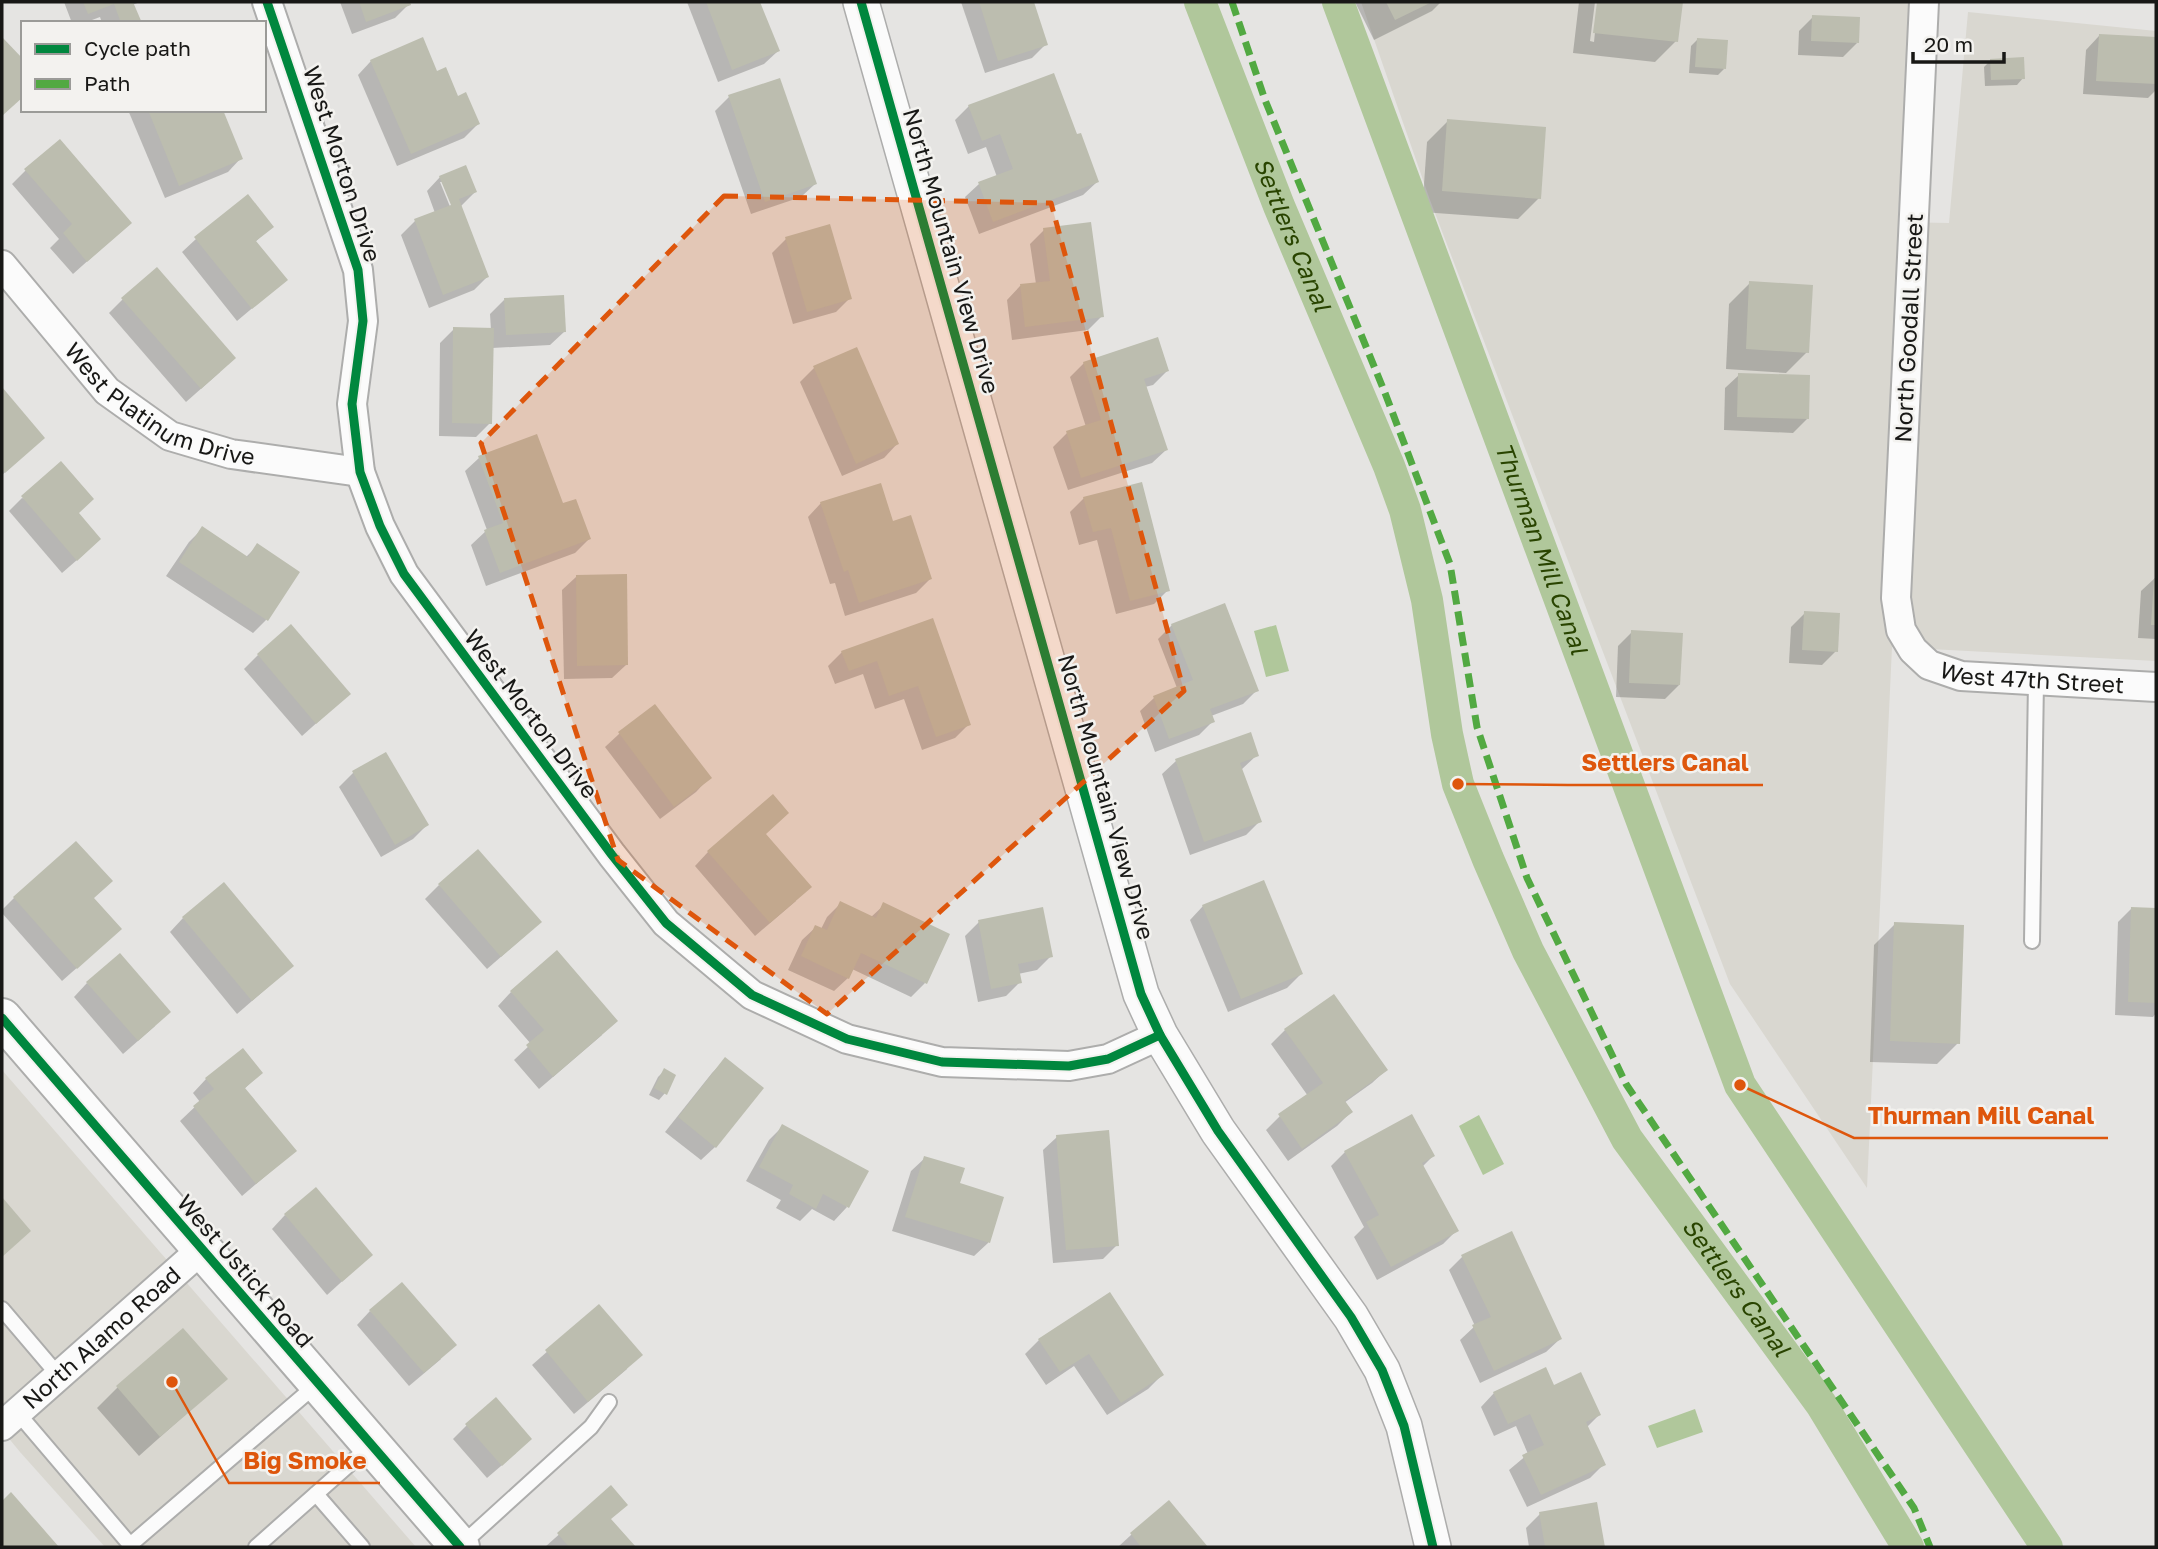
<svg xmlns="http://www.w3.org/2000/svg" width="2158" height="1549" font-family="'Golos Text',sans-serif">
	<style>
		.built { fill: #d9d7d0 }
		.water { fill: #b0c79b }
		.shadow { fill: #0003; fill-rule: evenodd }
		.lines { fill: none; stroke-linecap: round; stroke-linejoin: round }
		.canal { stroke: #b0c79b; stroke-width: 32 }
		.building { fill: #bcbdaf }
		.service-casing { stroke: #adadac; stroke-width: 18 }
		.minor-casing { stroke: #adadac; stroke-width: 32 }
		.tertiary-casing { stroke: #adadac; stroke-width: 38 }
		.secondary-casing { stroke: #adadac; stroke-width: 42 }
		.service { stroke: #fbfbfb; stroke-width: 14 }
		.minor { stroke: #fbfbfb; stroke-width: 28 }
		.tertiary { stroke: #fbfbfb; stroke-width: 35 }
		.secondary { stroke: #fbfbfb; stroke-width: 38 }
		.quiet { stroke: #52a942; stroke-width: 7; stroke-dasharray: 14 7; stroke-linecap: butt }
		.cycleway-casing { stroke: #f3f2ef; stroke-width: 13 }
		.cycleway { stroke: #00873e; stroke-width: 9 }
		.marked { fill: #de560c; fill-opacity: 0.2; stroke: #de560c; stroke-width: 5; stroke-dasharray: 14 9; stroke-linejoin: round }
		.labels { text-anchor: middle; stroke-width: 5; stroke-linejoin: round; paint-order: stroke }
		.street-label { font-size: 23px; fill: #181816; stroke: #f3f2ef }
		.water-label { font-size: 24px; font-style: italic; fill: #294400; stroke: #f3f2ef }
		.leader { fill: none; stroke: #de560c; stroke-width: 2.5 }
		.callout-dot { fill: #de560c; stroke: #f3f2ef; stroke-width: 2.5 }
		.callout-label { font-size: 24px; text-anchor: middle; font-weight: bold; fill: #de560c; stroke: #f3f2ef; stroke-width: 5; stroke-linejoin: round; paint-order: stroke }
	</style>
	<rect width="100%" height="100%" fill="#e5e4e2"/>
	<g class="built">
		<path d="M1361,2H1910L1898,222L1949,223L1968,12L2156,31V661L1892,647L1867,1188L1730,984L1430,200Z"/>
		<path d="M2,1070L416,1547H105L20,1452L2,1430Z"/>
	</g>
	<g class="water">
		<path d="M1276,625L1289,671L1266,677L1254,631Z"/>
		<path d="M1479,1115L1504,1164L1483,1175L1459,1126Z"/>
		<path d="M1695,1409L1703,1432L1657,1448L1648,1426Z"/>
	</g>
	<g class="shadow">
		<path d="M64,2H140L132,5L140,23H102L100,17L84,23H72Z"/>
		<path d="M340,2H408L409,4L395,18L352,34Z"/>
		<path d="M687,2H758L778,51L764,64L718,82Z"/>
		<path d="M961,2H1032L1046,44L1032,58L985,73Z"/>
		<path d="M1355,2H1441L1432,11L1374,40Z"/>
		<path d="M1579,2H1595L1590,41L1594,42L1598,2H1681L1676,41L1655,62L1573,53Z"/>
		<path d="M1813,17L1857,43L1843,57L1798,55L1799,31Z"/>
		<path d="M2099,36L2156,39V90L2148,98L2083,94L2086,50Z"/>
		<path d="M1698,39L1724,69L1718,75L1689,73L1691,46Z"/>
		<path d="M1991,60L2023,78L2017,85L1985,86L1984,67Z"/>
		<path d="M371,61L437,73L478,124L464,138L397,166L358,75Z"/>
		<path d="M729,97L815,184L801,197L751,214L715,111Z"/>
		<path d="M969,106L1076,137L1097,182L1083,195L979,234L965,197L979,184L997,177L986,147L968,154L955,120Z"/>
		<path d="M128,110H222L241,158L228,172L165,198Z"/>
		<path d="M1448,121L1539,198L1518,219L1422,212L1427,142Z"/>
		<path d="M26,170L130,223L73,274L50,248L59,239L12,184Z"/>
		<path d="M440,177L475,192L460,207L487,277L474,290L429,308L401,235L415,221L435,213L427,191ZM440,182H444L456,213L453,214Z"/>
		<path d="M271,227L255,242L286,280L237,321L182,252L196,239Z"/>
		<path d="M1044,230L1102,316L1088,330L1012,340L1007,300L1020,286L1036,284L1030,244Z"/>
		<path d="M786,239L850,298L836,312L793,324L772,253Z"/>
		<path d="M1750,283L1807,352L1786,373L1726,369L1729,304Z"/>
		<path d="M123,299L220,372L186,402L109,313Z"/>
		<path d="M504,300L564,332L550,345L492,348L490,423L476,437L439,436L440,343L454,329L491,330L490,314Z"/>
		<path d="M856,349L897,444L884,458L842,476L800,382L814,368Z"/>
		<path d="M1084,363L1167,371L1153,385L1145,387L1166,450L1152,463L1068,490L1053,447L1067,433L1086,427L1070,377Z"/>
		<path d="M1739,375L1807,419L1793,433L1724,430L1725,388Z"/>
		<path d="M2,389L43,438L2,475Z"/>
		<path d="M479,458L562,505L589,539L575,553L486,586L471,545L487,530L465,471Z"/>
		<path d="M22,498L77,514L85,553L62,573L9,511Z"/>
		<path d="M1084,498L1168,590L1154,604L1116,614L1097,540L1079,545L1070,512Z"/>
		<path d="M821,503L930,579L916,593L845,616L835,583L830,584L808,517Z"/>
		<path d="M203,528L246,557L258,545L266,620L253,633L166,576L189,542Z"/>
		<path d="M576,577L626,665L612,678L564,679L562,590Z"/>
		<path d="M2155,578L2156,639L2138,638L2141,591Z"/>
		<path d="M1805,613L1836,651L1822,665L1789,663L1791,627Z"/>
		<path d="M931,620L969,724L955,738L922,750L904,699L875,709L863,674L835,684L828,666L842,652Z"/>
		<path d="M1172,625L1257,690L1243,704L1211,716L1213,721L1199,735L1155,752L1140,711L1154,698L1177,688L1158,639Z"/>
		<path d="M1632,632L1679,685L1665,699L1616,697L1618,646Z"/>
		<path d="M258,655L349,694L302,736L244,669Z"/>
		<path d="M654,707L709,778L696,792L660,819L605,747L619,734Z"/>
		<path d="M385,754L427,825L413,839L381,857L339,787L353,773Z"/>
		<path d="M1257,755L1241,770L1260,821L1246,835L1190,855L1162,774L1176,761Z"/>
		<path d="M764,834L796,901L755,936L695,866L708,852Z"/>
		<path d="M439,885L526,935L487,969L425,899Z"/>
		<path d="M14,898H92L106,942L62,981L2,913V910Z"/>
		<path d="M840,904L870,918L884,905L925,983L911,997L852,969L848,978L834,991L788,970L802,940L816,927L821,929L827,917Z"/>
		<path d="M1203,906L1301,974L1287,988L1228,1012L1190,920Z"/>
		<path d="M2132,908L2156,909V1013L2153,1017L2115,1015L2118,922Z"/>
		<path d="M183,918L292,966L237,1014L170,932Z"/>
		<path d="M979,922L1051,956L1037,970L1018,974L1020,982L1006,996L978,1002L965,936Z"/>
		<path d="M1895,924L1958,1043L1937,1064L1870,1062L1874,945Z"/>
		<path d="M87,983L155,1026L123,1054L74,997Z"/>
		<path d="M511,992L602,1035L539,1089L514,1060L531,1044L498,1006Z"/>
		<path d="M1285,1030L1386,1070L1372,1083L1344,1103L1351,1112L1337,1126L1288,1161L1266,1130L1280,1116L1308,1096L1271,1044Z"/>
		<path d="M725,1060L715,1147L701,1160L665,1132L712,1073Z"/>
		<path d="M664,1071L665,1093L659,1100L649,1095L658,1077Z"/>
		<path d="M261,1073L244,1089L295,1151L242,1196L180,1121L200,1102L193,1093L206,1079Z"/>
		<path d="M783,1126L847,1207L834,1221L812,1209L800,1221L776,1208L781,1200L746,1181L769,1140Z"/>
		<path d="M1057,1137L1117,1245L1103,1259L1053,1263L1043,1150Z"/>
		<path d="M1345,1152L1433,1156L1422,1167L1457,1230L1443,1244L1377,1280L1354,1237L1364,1227L1331,1166Z"/>
		<path d="M925,1158L958,1184L1002,1198L988,1243L974,1256L892,1231L911,1171Z"/>
		<path d="M285,1215L371,1255L327,1295L272,1229Z"/>
		<path d="M1463,1256L1560,1339L1546,1352L1480,1383L1460,1340L1475,1326L1449,1270Z"/>
		<path d="M1110,1294L1162,1375L1148,1389L1107,1415L1074,1366L1046,1385L1025,1354L1039,1340Z"/>
		<path d="M599,1306L627,1369L574,1414L532,1365Z"/>
		<path d="M370,1311L441,1359L409,1386L357,1325Z"/>
		<path d="M225,1379L139,1456L97,1408L118,1387Z"/>
		<path d="M1553,1387L1599,1415L1587,1427L1604,1464L1590,1478L1527,1507L1509,1470L1528,1454L1516,1426L1494,1436L1481,1407L1494,1393Z"/>
		<path d="M467,1425L516,1453L487,1478L453,1439Z"/>
		<path d="M611,1488L609,1520L633,1547H545Z"/>
		<path d="M11,1495L57,1547H2V1503Z"/>
		<path d="M1169,1503L1205,1547H1118L1131,1535Z"/>
		<path d="M1596,1504L1603,1547H1529L1526,1528L1540,1514Z"/>
	</g>
	<g class="lines">
		<g class="canal">
			<path id="s1" d="M1200,2L1279,206L1389,466L1405,510L1427,600L1447,734L1458,784L1488,859L1528,951L1627,1139L1821,1404L1908,1547"/>
			<path id="s2" d="M1338,2L1740,1085L2047,1547"/>
		</g>
	</g>
	<g class="building">
		<path d="M83,2H133L142,23H121L114,4L88,14Z"/>
		<path d="M359,2H410L411,5L366,22Z"/>
		<path d="M706,2H760L780,51L732,70Z"/>
		<path d="M979,2H1034L1048,45L998,61Z"/>
		<path d="M1386,2H1432L1395,20Z"/>
		<path d="M1597,2H1683L1678,42L1593,33Z"/>
		<path d="M1812,15L1860,17L1859,43L1811,41Z"/>
		<path d="M2099,34L2156,37V84L2096,81Z"/>
		<path d="M2,37L23,59V97L2,116Z"/>
		<path d="M423,37L437,71L446,67L458,96L466,92L480,124L411,154L370,60Z"/>
		<path d="M1697,38L1728,40L1726,69L1695,67Z"/>
		<path d="M2024,57L2025,79L1991,80L1990,59Z"/>
		<path d="M1054,73L1077,134L1081,133L1099,182L993,222L978,182L1013,169L1000,134L982,141L968,105Z"/>
		<path d="M780,78L817,184L765,202L728,95Z"/>
		<path d="M148,110H223L243,159L179,186Z"/>
		<path d="M1447,119L1546,127L1541,199L1442,191Z"/>
		<path d="M60,139L132,223L87,262L63,233L72,224L24,169Z"/>
		<path d="M466,165L477,192L459,199L489,277L443,295L414,219L451,205L439,176Z"/>
		<path d="M248,194L274,227L256,241L288,280L252,309L194,237Z"/>
		<path d="M1091,222L1104,317L1025,327L1020,284L1050,281L1043,228Z"/>
		<path d="M830,224L852,299L807,312L785,237Z"/>
		<path d="M157,267L236,358L201,389L121,298Z"/>
		<path d="M1749,281L1813,285L1809,353L1746,349Z"/>
		<path d="M564,295L566,332L506,335L504,298Z"/>
		<path d="M453,327L494,328L492,424L452,423Z"/>
		<path d="M1158,337L1169,371L1144,379L1168,450L1081,478L1066,431L1101,420L1083,362Z"/>
		<path d="M857,347L899,444L856,464L813,366Z"/>
		<path d="M1738,373L1810,375L1809,419L1737,417Z"/>
		<path d="M2,387L45,438L5,473L2,469Z"/>
		<path d="M537,434L563,503L576,499L591,539L500,573L484,530L503,523L478,456Z"/>
		<path d="M61,461L94,499L79,513L101,539L77,561L21,496Z"/>
		<path d="M1142,482L1170,591L1130,601L1111,528L1093,532L1083,497Z"/>
		<path d="M881,483L893,521L911,515L932,579L859,603L848,570L844,572L820,502Z"/>
		<path d="M202,526L248,557L257,543L300,572L268,621L179,562Z"/>
		<path d="M627,574L628,665L577,666L576,575Z"/>
		<path d="M2154,579H2156V625H2151Z"/>
		<path d="M1225,603L1259,691L1210,709L1215,722L1169,739L1153,696L1193,680L1171,624Z"/>
		<path d="M1804,611L1840,613L1838,652L1802,650Z"/>
		<path d="M933,618L971,725L936,737L918,686L889,696L877,661L849,671L841,651Z"/>
		<path d="M291,624L351,694L316,724L257,654Z"/>
		<path d="M1631,630L1683,633L1680,685L1629,683Z"/>
		<path d="M655,704L712,778L674,807L618,732Z"/>
		<path d="M1251,732L1259,756L1240,763L1262,822L1204,842L1175,759Z"/>
		<path d="M386,752L429,825L395,845L352,771Z"/>
		<path d="M773,794L789,813L766,834L812,887L770,923L707,851Z"/>
		<path d="M76,841L113,881L94,898L122,929L77,969L13,897Z"/>
		<path d="M478,849L542,922L501,957L438,884Z"/>
		<path d="M1264,880L1303,974L1241,999L1202,905Z"/>
		<path d="M224,882L294,966L252,1001L182,917Z"/>
		<path d="M840,901L876,918L883,902L950,934L927,984L861,953L849,979L801,956L815,925L827,930Z"/>
		<path d="M1043,907L1053,957L1018,964L1022,983L991,989L978,920Z"/>
		<path d="M2131,907L2156,908V1003L2128,1002Z"/>
		<path d="M1894,922L1964,925L1960,1044L1890,1041Z"/>
		<path d="M557,950L618,1021L553,1077L526,1045L544,1030L510,991Z"/>
		<path d="M120,953L171,1012L138,1041L86,982Z"/>
		<path d="M1334,994L1388,1070L1345,1101L1353,1112L1302,1149L1278,1114L1323,1083L1284,1029Z"/>
		<path d="M243,1048L263,1073L245,1088L297,1151L256,1184L193,1106L214,1089L205,1078Z"/>
		<path d="M725,1057L764,1088L716,1148L678,1117Z"/>
		<path d="M664,1068L676,1075L667,1095L654,1088Z"/>
		<path d="M1412,1114L1435,1156L1422,1163L1459,1231L1391,1267L1366,1222L1379,1215L1344,1151Z"/>
		<path d="M782,1124L869,1171L849,1208L823,1194L816,1209L789,1194L793,1185L759,1167Z"/>
		<path d="M1109,1130L1119,1246L1066,1250L1056,1135Z"/>
		<path d="M924,1156L965,1168L960,1183L1004,1197L990,1243L905,1217Z"/>
		<path d="M316,1187L373,1255L342,1282L284,1214Z"/>
		<path d="M2,1197L31,1231L2,1257Z"/>
		<path d="M1512,1231L1562,1339L1494,1371L1472,1325L1491,1317L1461,1255Z"/>
		<path d="M402,1282L457,1345L424,1373L369,1310Z"/>
		<path d="M1110,1292L1164,1375L1121,1403L1089,1354L1060,1372L1038,1339Z"/>
		<path d="M599,1304L643,1355L588,1402L545,1350Z"/>
		<path d="M183,1328L228,1379L160,1437L116,1386Z"/>
		<path d="M1546,1367L1554,1385L1581,1372L1601,1415L1586,1422L1606,1465L1541,1495L1522,1455L1544,1445L1530,1414L1508,1424L1493,1392Z"/>
		<path d="M496,1397L532,1439L502,1466L465,1424Z"/>
		<path d="M611,1485L628,1505L611,1519L636,1547H569L557,1533Z"/>
		<path d="M11,1492L59,1547H2V1501Z"/>
		<path d="M1169,1500L1208,1547H1141L1130,1533Z"/>
		<path d="M1597,1502L1605,1547H1545L1539,1512Z"/>
	</g>
	<g class="lines">
		<defs>
			<g id="service">
				<path d="M2032,941L2036,681"/>
				<path d="M2,1309L59,1376"/>
				<path d="M17,1412L132,1547"/>
				<path d="M316,1494L362,1547"/>
				<path d="M130,1545L316,1385"/>
				<path d="M460,1546L591,1427L609,1402"/>
				<path d="M256,1547L370,1446"/>
			</g>
			<g id="minor">
				<path d="M267,2L358,270L363,321L352,404L360,472L380,526L404,574L612,855L666,923L752,995L847,1039L942,1062L1069,1066L1108,1059L1160,1035"/>
				<path id="s3" d="M1924,2L1896,598L1901,630L1913,650L1929,665L1961,676L2156,687"/>
				<path id="s4" d="M2,265L107,391L170,436L231,454L360,472"/>
				<path id="s5" d="M2,1426L201,1250"/>
			</g>
			<path id="tertiary" d="M861,2L1141,994L1160,1035L1218,1131L1351,1317L1382,1370L1404,1426L1433,1547"/>
			<path id="secondary" d="M2,1018L460,1547"/>
		</defs>
		<use href="#service" class="service-casing"/>
		<use href="#minor" class="minor-casing"/>
		<use href="#tertiary" class="tertiary-casing"/>
		<use href="#secondary" class="secondary-casing"/>
		<use href="#service" class="service"/>
		<use href="#minor" class="minor"/>
		<use href="#tertiary" class="tertiary"/>
		<use href="#secondary" class="secondary"/>
		<path class="quiet" d="M1232,2L1265,100L1385,393L1450,564L1477,727L1527,878L1626,1084L1914,1508L1930,1547"/>
		<defs>
			<g id="cycleway">
				<path d="M267,2L358,270L363,321L352,404L360,472L380,526L404,574L612,855L666,923L752,995L847,1039L942,1062L1069,1066L1108,1059L1160,1035"/>
				<path d="M861,2L1141,994L1160,1035L1218,1131L1351,1317L1382,1370L1404,1426L1433,1547"/>
				<path d="M2,1018L460,1547"/>
			</g>
		</defs>
		<use href="#cycleway" class="cycleway-casing"/>
		<use href="#cycleway" class="cycleway"/>
	</g>
	<path class="marked" d="M724,196L1051,203L1184,691L827,1014L618,860L481,443Z"/>
	<g class="labels">
		<g class="street-label">
			<text transform="translate(342 164) rotate(72)" y="8">West Morton Drive</text>
			<text transform="translate(951 251) rotate(74)" y="8">North Mountain View Drive</text>
			<text transform="translate(1909 328) rotate(-87)" y="8">North Goodall Street</text>
			<text dy="8" stroke="none"><textPath href="#s4" startOffset="217">West Platinum Drive</textPath></text>
			<text dy="8" stroke="none"><textPath href="#s3" startOffset="779">West 47th Street</textPath></text>
			<text transform="translate(531 714) rotate(53)" y="8">West Morton Drive</text>
			<text transform="translate(1106 797) rotate(74)" y="8">North Mountain View Drive</text>
			<text transform="translate(245 1271) rotate(49)" y="8">West Ustick Road</text>
			<text dy="8" stroke="none"><textPath href="#s5" startOffset="133">North Alamo Road</textPath></text>
		</g>
		<g class="water-label">
			<text dy="8" stroke="none"><textPath href="#s1" startOffset="250">Settlers Canal</textPath></text>
			<text dy="8" stroke="none"><textPath href="#s2" startOffset="583">Thurman Mill Canal</textPath></text>
			<text dy="8" stroke="none"><textPath href="#s1" startOffset="1405">Settlers Canal</textPath></text>
		</g>
	</g>
	<path class="leader" d="M1458 784L1568 785H1763M1740 1085L1854 1138H2108M172 1382L229 1483H380"/>
	<g class="callout-dot">
		<circle cx="1458" cy="784" r="7"/>
		<circle cx="1740" cy="1085" r="7"/>
		<circle cx="172" cy="1382" r="7"/>
	</g>
	<g class="callout-label">
		<text x="1665" y="771">Settlers Canal</text>
		<text x="1981" y="1124">Thurman Mill Canal</text>
		<text x="305" y="1469">Big Smoke</text>
	</g>
	<rect width="2158" height="1549" fill="none" stroke="#181816" stroke-width="7"/>
	<rect x="21" y="21" width="245" height="91" fill="#f3f2ef" stroke="#9b9b98" stroke-width="2"/>
	<rect x="35" y="44" width="35" height="10" fill="#00873e" stroke="#9b9b98" stroke-width="2"/>
	<text x="84" y="56" font-size="21" fill="#181816">Cycle path</text>
	<rect x="35" y="79" width="35" height="10" fill="#52a942" stroke="#9b9b98" stroke-width="2"/>
	<text x="84" y="91" font-size="21" fill="#181816">Path</text>
	<path d="M1913 52v10h91v-10" fill="none" stroke="#181816" stroke-width="3.5"/>
	<text x="1924" y="52" font-size="21" fill="#181816" stroke="#f3f2ef" stroke-width="5" paint-order="stroke">20 m</text>
</svg>
